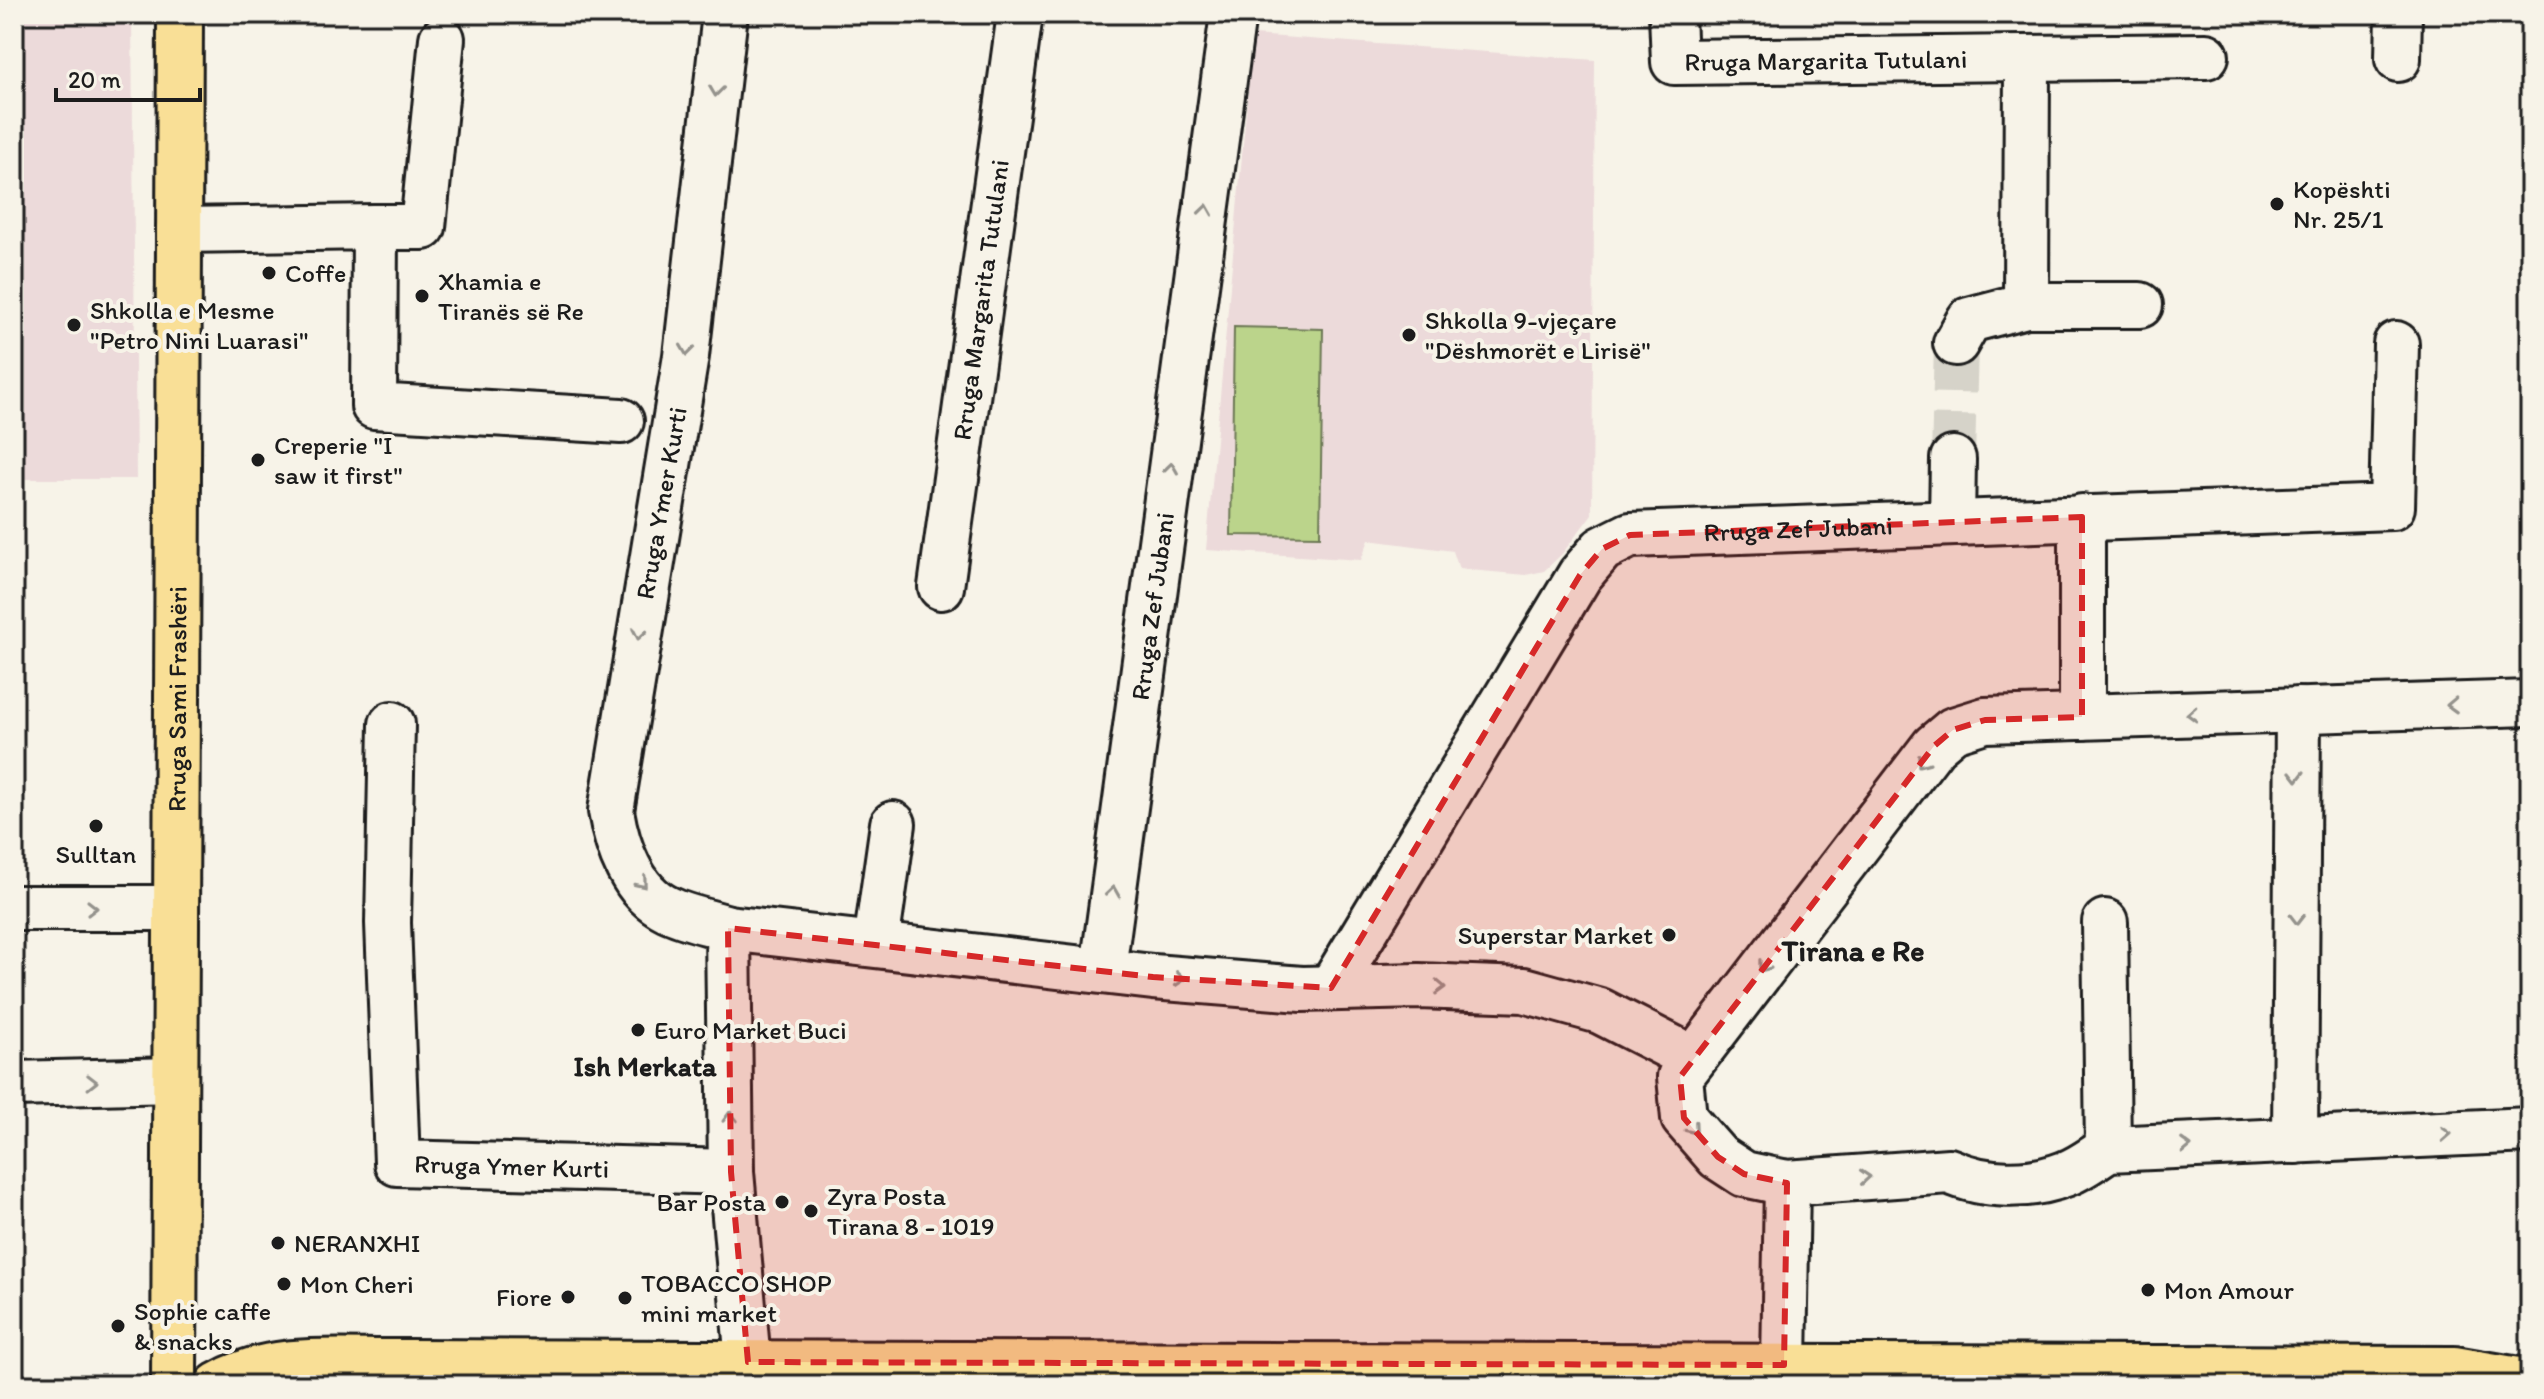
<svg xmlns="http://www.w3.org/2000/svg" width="2544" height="1399" font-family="Itim,sans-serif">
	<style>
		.built { fill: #ecdada }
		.green { fill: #bbd48b; stroke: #6c7854; stroke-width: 2 }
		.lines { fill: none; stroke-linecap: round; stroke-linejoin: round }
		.minor-tunnel { stroke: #d6d3c9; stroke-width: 44; stroke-dasharray: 44 22; stroke-linecap: butt }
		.minor-casing { stroke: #1c1c1c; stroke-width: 50 }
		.major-casing { stroke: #1c1c1c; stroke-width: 50 }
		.minor { stroke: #f7f3e8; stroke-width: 44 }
		.major { stroke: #f9df96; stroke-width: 44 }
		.oneway { stroke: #94928c }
		.marked { fill: #d62828; fill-opacity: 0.2; stroke: #d62828; stroke-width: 6; stroke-dasharray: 16 10; stroke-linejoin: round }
		.poi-dot { fill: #1c1c1c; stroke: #f7f3e8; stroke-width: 3 }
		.labels { text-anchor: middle; stroke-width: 8; stroke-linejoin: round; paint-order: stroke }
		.street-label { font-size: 26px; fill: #1c1c1c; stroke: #f7f3e8 }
		.poi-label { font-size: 26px; fill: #1c1c1c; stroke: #f7f3e8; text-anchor: start }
		.neighbourhood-label { font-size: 28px; font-weight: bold; fill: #1c1c1c; stroke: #f7f3e8 }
		.quarter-label { font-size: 30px; font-weight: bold; fill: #1c1c1c; stroke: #f7f3e8 }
	</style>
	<rect width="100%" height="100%" fill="#f7f3e8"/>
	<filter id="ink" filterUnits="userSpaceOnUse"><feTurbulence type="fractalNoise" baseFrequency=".0125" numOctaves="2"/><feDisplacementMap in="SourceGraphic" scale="16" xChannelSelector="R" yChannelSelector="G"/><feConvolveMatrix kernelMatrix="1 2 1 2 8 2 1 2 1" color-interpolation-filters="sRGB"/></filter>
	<g filter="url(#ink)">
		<g class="built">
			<path d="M14,14H132L136,479H14Z"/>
			<path d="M1253,35L1595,60L1592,514L1562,554L1544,571L1526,575L1459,569L1453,551L1369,540L1361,560L1206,550Z"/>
		</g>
		<path class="green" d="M1234,327L1323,329L1320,536L1231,535Z"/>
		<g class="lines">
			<path class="minor-tunnel" d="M1953,459L1956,343"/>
			<defs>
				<g id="minor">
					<path d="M725,14L686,356L611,811C617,847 632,892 668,909C687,918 709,922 728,928L1153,977L1302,989L1419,986L1524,990L1600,1011L1692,1058"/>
					<path id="s1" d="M1672,14L1674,62L2206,56"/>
					<path d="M2398,59L2399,14"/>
					<path d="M375,227H423L442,39"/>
					<path d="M179,230L375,227L374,406L621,421"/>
					<path d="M2026,305L2027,58"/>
					<path d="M1956,343L1969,320L2026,305H2140"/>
					<path d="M2082,517V717"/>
					<path d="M1952,523L1953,459"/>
					<path id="s2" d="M941,587L1020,14"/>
					<path d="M2530,703L1985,720L1953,730L1934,746L1680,1077L1684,1118L1718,1157L1744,1174L1787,1183L1949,1171C1984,1187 2029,1188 2065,1174C2080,1169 2095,1157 2108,1149L2530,1130"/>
					<path id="s3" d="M392,724L388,923L397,1163L731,1172"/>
					<path d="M14,908H176"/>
					<path d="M2105,922L2108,1149"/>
					<path d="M728,928L731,1172L748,1362"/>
					<path d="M876,944L893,824"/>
					<path id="s4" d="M1103,969L1233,14"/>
					<path id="s5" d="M1331,988L1580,575L1602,549L1630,535L2392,507L2396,344"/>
					<path d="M14,1084L175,1080"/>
					<path d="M2295,1141L2298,710"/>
					<path d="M1784,1365L1787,1183"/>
				</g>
				<g id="major">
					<path id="s6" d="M174,1383L180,14"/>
					<path d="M218,1385C273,1353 342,1363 405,1362L2454,1369L2530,1382"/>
				</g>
			</defs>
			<use href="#minor" class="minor-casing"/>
			<use href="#major" class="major-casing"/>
			<use href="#minor" class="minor"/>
			<use href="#major" class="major"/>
		</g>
		<defs><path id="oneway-chevron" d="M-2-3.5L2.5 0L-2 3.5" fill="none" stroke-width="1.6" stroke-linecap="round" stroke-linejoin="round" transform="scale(2)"/></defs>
		<g class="oneway">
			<use href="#oneway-chevron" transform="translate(716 91) rotate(97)"/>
			<use href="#oneway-chevron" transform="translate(1206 210) rotate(-82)"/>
			<use href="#oneway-chevron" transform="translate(687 350) rotate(97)"/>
			<use href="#oneway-chevron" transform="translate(1171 468) rotate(-82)"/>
			<use href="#oneway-chevron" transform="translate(639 634) rotate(100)"/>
			<use href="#oneway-chevron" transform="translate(2452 705) rotate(178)"/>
			<use href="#oneway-chevron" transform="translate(2192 714) rotate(178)"/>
			<use href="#oneway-chevron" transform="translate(1922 762) rotate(128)"/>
			<use href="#oneway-chevron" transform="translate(2297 776) rotate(90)"/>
			<use href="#oneway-chevron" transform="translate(642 883) rotate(50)"/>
			<use href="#oneway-chevron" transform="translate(1113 892) rotate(-82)"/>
			<use href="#oneway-chevron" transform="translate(92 908)"/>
			<use href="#oneway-chevron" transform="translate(2297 919) rotate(90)"/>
			<use href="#oneway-chevron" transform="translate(1763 967) rotate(128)"/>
			<use href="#oneway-chevron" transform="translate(1180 979) rotate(5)"/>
			<use href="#oneway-chevron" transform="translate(1440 987) rotate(2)"/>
			<use href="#oneway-chevron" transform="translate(92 1082) rotate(-1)"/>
			<use href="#oneway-chevron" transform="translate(730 1117) rotate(-91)"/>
			<use href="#oneway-chevron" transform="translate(1693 1129) rotate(50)"/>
			<use href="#oneway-chevron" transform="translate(2446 1134) rotate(-3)"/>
			<use href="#oneway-chevron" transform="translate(2186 1146) rotate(-2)"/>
			<use href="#oneway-chevron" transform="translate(1865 1177) rotate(-4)"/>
		</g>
	</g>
	<path class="marked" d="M2082,517V717L1985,720L1953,730L1934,746L1680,1077L1684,1118L1718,1157L1744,1174L1787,1183L1784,1365L748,1362L731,1172L728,928L1153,977L1331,988L1580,575L1602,549L1630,535Z"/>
	<g class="poi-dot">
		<circle cx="2277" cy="204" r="8"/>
		<circle cx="269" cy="273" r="8"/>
		<circle cx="422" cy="296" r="8"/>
		<circle cx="74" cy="325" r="8"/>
		<circle cx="1409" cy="335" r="8"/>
		<circle cx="258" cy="460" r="8"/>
		<circle cx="96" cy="826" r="8"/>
		<circle cx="1669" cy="935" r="8"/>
		<circle cx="638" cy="1030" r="8"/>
		<circle cx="782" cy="1202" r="8"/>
		<circle cx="811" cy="1211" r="8"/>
		<circle cx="278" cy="1243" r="8"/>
		<circle cx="284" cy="1284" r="8"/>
		<circle cx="2148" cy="1290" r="8"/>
		<circle cx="568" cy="1297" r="8"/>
		<circle cx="625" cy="1298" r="8"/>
		<circle cx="118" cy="1326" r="8"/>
	</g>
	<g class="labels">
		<g class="street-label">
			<text dy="9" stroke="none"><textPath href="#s1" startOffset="200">Rruga Margarita Tutulani</textPath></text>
			<text dy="9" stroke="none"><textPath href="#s2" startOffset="290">Rruga Margarita Tutulani</textPath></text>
			<text transform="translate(661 503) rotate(-80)" y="9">Rruga Ymer Kurti</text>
			<text dy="9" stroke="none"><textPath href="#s5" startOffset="716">Rruga Zef Jubani</textPath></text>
			<text dy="9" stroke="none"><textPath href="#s4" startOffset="366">Rruga Zef Jubani</textPath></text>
			<text dy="9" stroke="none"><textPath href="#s6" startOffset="684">Rruga Sami Frashëri</textPath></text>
			<text dy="9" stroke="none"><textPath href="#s3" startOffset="554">Rruga Ymer Kurti</textPath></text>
		</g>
		<g class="poi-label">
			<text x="2293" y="198">Kopështi<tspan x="2293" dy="30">Nr. 25/1</tspan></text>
			<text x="285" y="282">Coffe</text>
			<text x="438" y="290">Xhamia e<tspan x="438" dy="30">Tiranës së Re</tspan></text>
			<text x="90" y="319">Shkolla e Mesme<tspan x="90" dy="30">"Petro Nini Luarasi"</tspan></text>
			<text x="1425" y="329">Shkolla 9-vjeçare<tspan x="1425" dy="30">"Dëshmorët e Lirisë"</tspan></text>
			<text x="274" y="454">Creperie "I<tspan x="274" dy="30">saw it first"</tspan></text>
			<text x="96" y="863" text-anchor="middle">Sulltan</text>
			<text x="1653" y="944" text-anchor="end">Superstar Market</text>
			<text x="654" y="1039">Euro Market Buci</text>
			<text x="827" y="1205">Zyra Posta<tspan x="827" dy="30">Tirana 8 - 1019</tspan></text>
			<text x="766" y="1211" text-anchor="end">Bar Posta</text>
			<text x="294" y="1252">NERANXHI</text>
			<text x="641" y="1292">TOBACCO SHOP<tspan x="641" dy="30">mini market</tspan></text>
			<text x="300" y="1293">Mon Cheri</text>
			<text x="2164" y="1299">Mon Amour</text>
			<text x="552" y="1306" text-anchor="end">Fiore</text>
			<text x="134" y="1320">Sophie caffe<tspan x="134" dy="30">&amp; snacks</tspan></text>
		</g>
		<g class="neighbourhood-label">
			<text x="645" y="1076">Ish Merkata</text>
		</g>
		<g class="quarter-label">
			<text x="1853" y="961">Tirana e Re</text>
		</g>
	</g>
	<rect width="2544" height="1399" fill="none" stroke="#f7f3e8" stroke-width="48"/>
	<rect x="24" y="24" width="2496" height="1351" fill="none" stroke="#1c1c1c" stroke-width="3" filter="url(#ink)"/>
	<path d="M56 88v12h144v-12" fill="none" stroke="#1c1c1c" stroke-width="4"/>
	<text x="68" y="88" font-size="24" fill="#1c1c1c" stroke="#f7f3e8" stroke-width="6" paint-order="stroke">20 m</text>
</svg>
